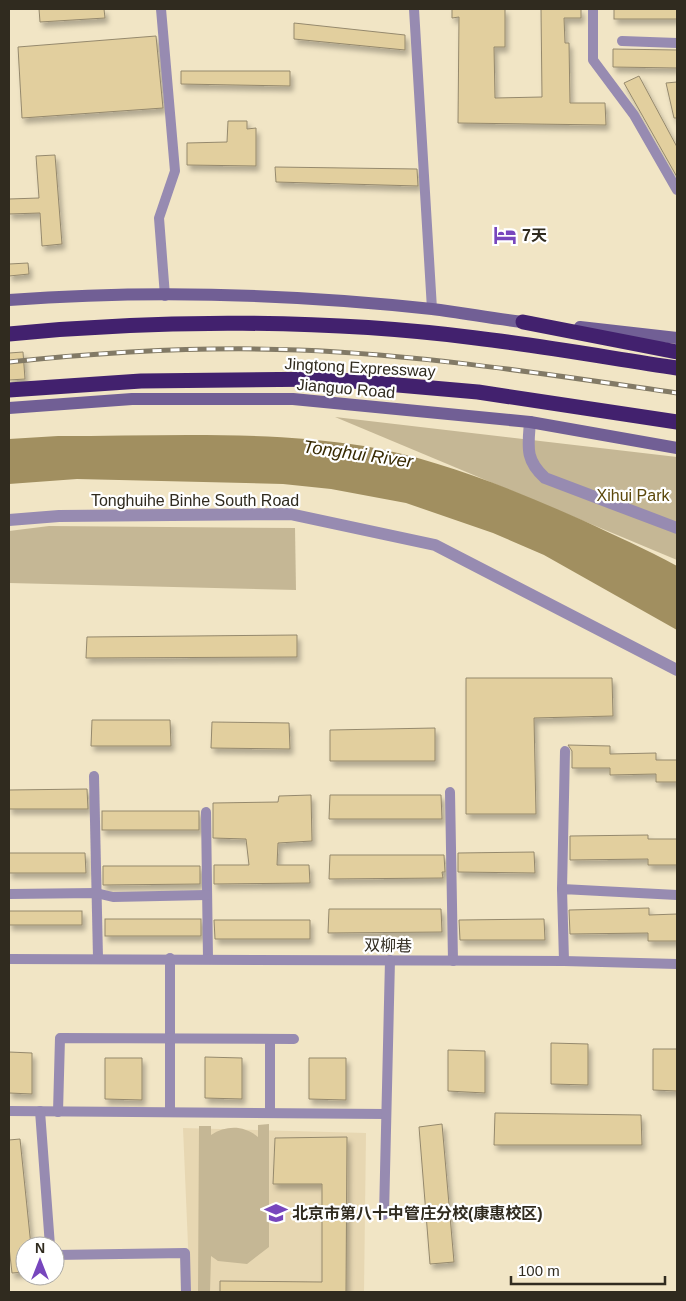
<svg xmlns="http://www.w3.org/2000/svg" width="686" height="1301" font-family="Helvetica,'Noto Sans SC',sans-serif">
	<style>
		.built { fill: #e7d7b2 }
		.green { fill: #c5b795 }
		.water { fill: #a18f60 }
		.building { fill: #e2cf9e; stroke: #95896d; filter: url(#shadow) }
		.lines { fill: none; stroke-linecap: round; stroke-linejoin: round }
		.minor { stroke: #978bb1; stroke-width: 10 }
		.tertiary { stroke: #978bb1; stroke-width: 12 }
		.secondary { stroke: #715f95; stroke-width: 12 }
		.motorway { stroke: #42216e; stroke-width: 15 }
		.rail-casing { stroke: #827a66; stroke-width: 5 }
		.rail { stroke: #fff; stroke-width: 3; stroke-dasharray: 9; stroke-linecap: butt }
		.labels { text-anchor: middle; stroke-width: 4.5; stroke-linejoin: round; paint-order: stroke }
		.poi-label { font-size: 16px; font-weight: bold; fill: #302b1f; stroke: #fff; text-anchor: start }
		.street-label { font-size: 16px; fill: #302b1f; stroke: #fff }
		.park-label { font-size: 16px; fill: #5c480c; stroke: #fff }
		.water-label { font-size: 18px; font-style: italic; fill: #382a02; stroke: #fff }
	</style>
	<defs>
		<filter id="shadow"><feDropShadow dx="3" dy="5" stdDeviation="2.5" flood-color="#0004"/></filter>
	</defs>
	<rect width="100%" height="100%" fill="#f1e5c5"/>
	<path class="built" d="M183,1128L366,1133L364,1292H190Z"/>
	<g class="green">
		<path d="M335,417L677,457V560Z"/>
		<path d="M49,526L295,528L296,590L9,583V531Z"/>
		<path d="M269,1124V1247L247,1264L218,1261L211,1256L210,1292H198L199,1126H211V1135C226,1125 244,1125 258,1137V1125Z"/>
	</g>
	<path class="water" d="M58,436C159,436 263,430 364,446C439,459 512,489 582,520C614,535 646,549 677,566V630L544,555L493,533L406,503L331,489L283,484L77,479L9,484V439Z"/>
	<g class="building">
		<path d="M39,9H104L105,18L40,22Z"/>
		<path d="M452,9H505V47H494L495,98L542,97L541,9H581V18H564L565,43H569L570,103H605L606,125L458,123L459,17L452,18Z"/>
		<rect x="614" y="9" width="63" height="10"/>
		<path d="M294,23L405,35V50L294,39Z"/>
		<path d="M156,36L163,108L22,118L18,47Z"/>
		<path d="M613,49L677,50V68L613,67Z"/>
		<path d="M181,71H290V86L181,84Z"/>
		<path d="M639,76L677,147V177L624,83Z"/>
		<path d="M677,82V118H674L666,83Z"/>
		<path d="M228,121H247V129L256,128V166L187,165V143L227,142Z"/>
		<path d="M55,155L62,244L42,246L40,213L9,214V199L39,198L36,156Z"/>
		<path d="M275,167L417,169L418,186L276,182Z"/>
		<path d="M28,263L29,274L9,276V264Z"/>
		<path d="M23,352L25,379L9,380V353Z"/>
		<path d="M297,635V657L86,658L87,637Z"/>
		<path d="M466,678H612L613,716L534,718L536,814H466Z"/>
		<path d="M92,720H170L171,746H91Z"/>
		<path d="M212,722L289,723L290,749L211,748Z"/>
		<path d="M435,728V761H330V730Z"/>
		<path d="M568,745L610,746V754L656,753V760H677V782H656V774L610,775V768H572V751Z"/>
		<path d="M87,789L88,809H9V790Z"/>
		<path d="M311,795L312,841L278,843L277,865H309L310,883L214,884V865H249L246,839L213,838V803L278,802L279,796Z"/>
		<path d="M330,795H441L442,819H329Z"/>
		<rect x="102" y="811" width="97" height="19"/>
		<path d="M648,835V839H677V865H648V859L570,860V836Z"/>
		<path d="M534,852L535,873L458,872V853Z"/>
		<path d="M9,853H85L86,873H9Z"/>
		<path d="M330,855H444L445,872H442L443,878L329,879Z"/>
		<path d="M103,866H200V884L103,885Z"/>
		<path d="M649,908V915L677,914V941H648V933L570,934L569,910Z"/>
		<path d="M329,909H441L442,932L328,933Z"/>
		<rect x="9" y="911" width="73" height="14"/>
		<rect x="105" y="919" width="96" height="17"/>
		<path d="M544,919L545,940H460L459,920Z"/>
		<path d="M214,920H310V939H215Z"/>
		<path d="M551,1043L588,1044V1085L551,1084Z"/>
		<path d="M653,1049H677V1091L653,1090Z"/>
		<path d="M448,1050L485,1051V1093L448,1091Z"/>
		<path d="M9,1052L32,1053V1094L9,1093Z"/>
		<path d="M205,1057L242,1058V1099L205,1098Z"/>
		<path d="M105,1058H142V1100L105,1099Z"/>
		<path d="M309,1058H346V1100L309,1099Z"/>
		<path d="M495,1113L641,1115L642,1145H494Z"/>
		<path d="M442,1124L454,1262L430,1264L419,1127Z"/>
		<path d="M347,1137L346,1292H220V1281L322,1282V1184H273L275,1138Z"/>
		<path d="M20,1139L31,1246H25V1272L12,1273L9,1247V1140Z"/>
	</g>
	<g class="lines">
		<g class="minor">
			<path d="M161,9L175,171L159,218L165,296"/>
			<path d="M414,9L432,309"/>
			<path d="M593,9V60L634,115L677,190"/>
			<path d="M622,41L677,43"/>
			<path d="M94,776L98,958"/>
			<path d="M450,792L453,961"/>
			<path d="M206,812L208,959"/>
			<path d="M562,889L565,751"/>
			<path d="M9,894L96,893L113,897L207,895"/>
			<path d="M170,958V1112"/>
			<path d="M9,959L564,961L677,964"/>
			<path d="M564,961L562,889L677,895"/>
			<path d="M270,1039V1113"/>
			<path d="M9,1111L386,1114"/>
			<path d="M40,1111L50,1246"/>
			<path d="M58,1112L60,1038L294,1039"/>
			<path d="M384,1215L390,960"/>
			<path d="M55,1255L185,1253L186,1292"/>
		</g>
		<g class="tertiary">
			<path d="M530,422C528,447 525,460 545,478L677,528"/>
			<path d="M9,520L59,516L290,514L435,545L677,670"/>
		</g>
		<g class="secondary">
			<path d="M9,300C147,290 294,294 432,309C466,313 499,320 533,323"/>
			<path d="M580,327L677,338"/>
			<path d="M9,408L132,399H293L530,422L677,448"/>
		</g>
		<g class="motorway">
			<path d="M523,322L677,352"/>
			<path d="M9,334C158,319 327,319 476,338C543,346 610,358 677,368"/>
			<path d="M9,390L141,381L329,379L478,392L677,422"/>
		</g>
		<defs>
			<path id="rail" d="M9,362C105,352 202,346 299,350C426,355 552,375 677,393"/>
		</defs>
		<use href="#rail" class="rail-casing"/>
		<use href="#rail" class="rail"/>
	</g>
	<defs>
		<symbol id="hotel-bare" viewBox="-9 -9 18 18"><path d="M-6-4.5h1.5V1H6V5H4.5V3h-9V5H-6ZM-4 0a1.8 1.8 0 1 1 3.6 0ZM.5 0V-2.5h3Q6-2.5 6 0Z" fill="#7746bd" stroke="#fff" stroke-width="2.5" paint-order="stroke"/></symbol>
		<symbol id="school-bare" viewBox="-9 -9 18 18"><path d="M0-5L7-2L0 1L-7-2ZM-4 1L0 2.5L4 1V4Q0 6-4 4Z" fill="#7746bd" stroke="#fff" stroke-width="2.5" paint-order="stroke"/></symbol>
	</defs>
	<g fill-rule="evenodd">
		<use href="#hotel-bare" x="489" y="219" width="32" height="32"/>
		<use href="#school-bare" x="260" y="1197" width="32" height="32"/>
	</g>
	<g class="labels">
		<g class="poi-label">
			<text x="522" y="241">7天</text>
			<text x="292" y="1219">北京市第八十中管庄分校(康惠校区)</text>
		</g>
		<g class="street-label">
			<text transform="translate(360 367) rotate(3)" y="6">Jingtong Expressway</text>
			<text transform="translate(346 388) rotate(5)" y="6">Jianguo Road</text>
			<text x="195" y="506">Tonghuihe Binhe South Road</text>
			<text transform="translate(388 945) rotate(1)" y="6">双柳巷</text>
		</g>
		<g class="park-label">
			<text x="633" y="501">Xihui Park</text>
		</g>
		<g class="water-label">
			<text transform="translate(358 454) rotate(8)" y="6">Tonghui River</text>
		</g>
	</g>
	<rect width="686" height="1301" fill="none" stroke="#302b1f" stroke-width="20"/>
	<g transform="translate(40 1261)"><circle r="24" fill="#ffffff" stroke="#acaaa5"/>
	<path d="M0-4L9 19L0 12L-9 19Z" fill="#7746bd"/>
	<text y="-8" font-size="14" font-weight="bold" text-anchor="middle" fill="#302b1f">N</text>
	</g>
	<path d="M511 1276v8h154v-8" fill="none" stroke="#302b1f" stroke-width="2.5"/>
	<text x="518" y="1276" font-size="15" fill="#302b1f" stroke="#ffffff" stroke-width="4" paint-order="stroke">100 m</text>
</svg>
